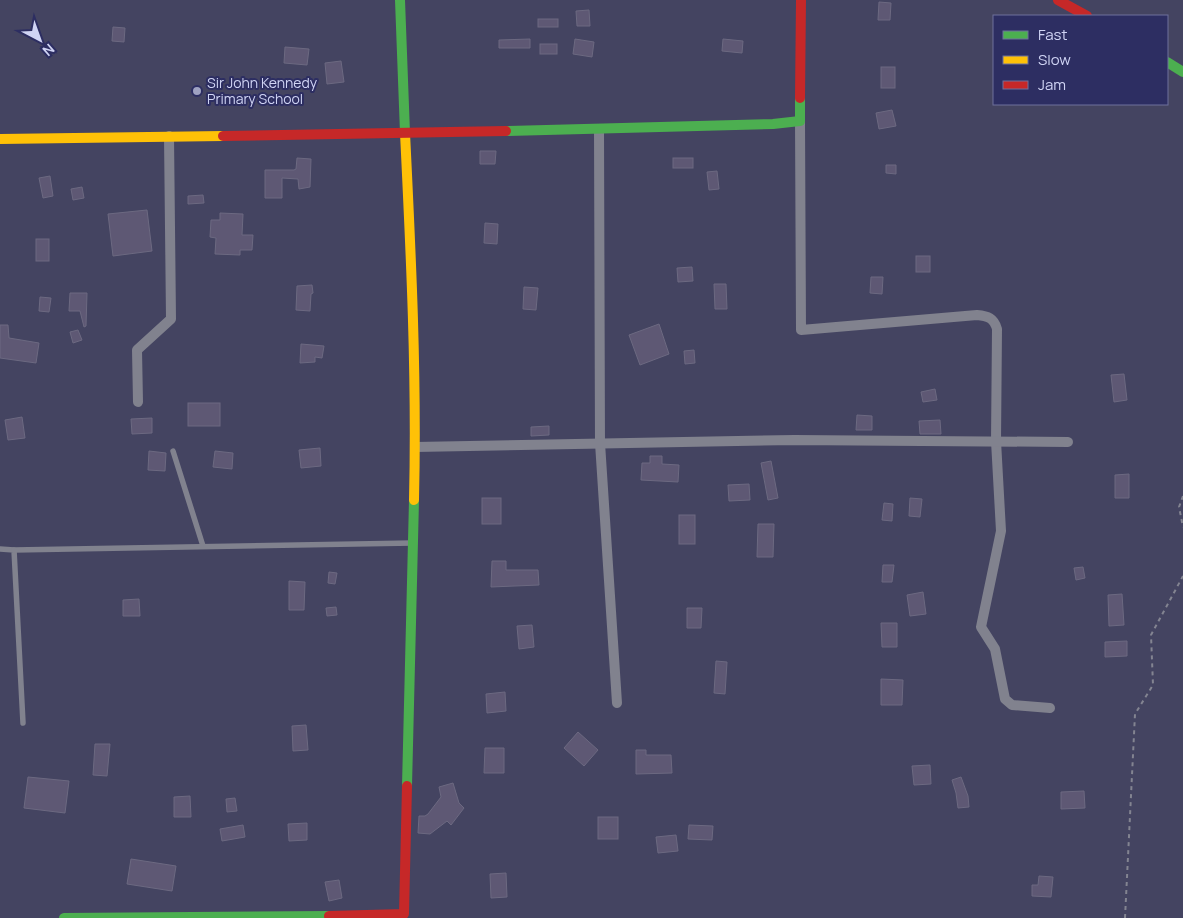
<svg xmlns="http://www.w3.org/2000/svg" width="1183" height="918" font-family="Manrope,sans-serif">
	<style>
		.building { fill: #5e5874; stroke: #6c6981 }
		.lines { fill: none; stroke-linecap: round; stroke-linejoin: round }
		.path { stroke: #838491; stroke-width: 2; stroke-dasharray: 4 4; stroke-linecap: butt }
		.lane { stroke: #81828e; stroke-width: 5.5 }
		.street { stroke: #81828e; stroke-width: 10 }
		.fast { stroke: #4caf50; stroke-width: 10 }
		.slow { stroke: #ffc107; stroke-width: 10 }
		.jam { stroke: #c62828; stroke-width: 10 }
		.poi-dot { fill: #9fa2c1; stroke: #2d2e62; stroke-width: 2 }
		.labels { text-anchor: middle; stroke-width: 4; stroke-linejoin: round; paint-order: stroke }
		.poi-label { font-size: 14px; fill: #d0d4f4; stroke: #2d2e62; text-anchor: start }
	</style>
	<rect width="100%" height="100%" fill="#444461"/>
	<g class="building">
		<path d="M879,2L891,3L890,20H878Z"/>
		<path d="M589,10L590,26H577L576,11Z"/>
		<rect x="538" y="19" width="20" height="8"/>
		<path d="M113,27L125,28L124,42L112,41Z"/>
		<path d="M530,39V48H499V40Z"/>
		<path d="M575,39L594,42L592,57L573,54Z"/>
		<path d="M723,39L743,41L742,53L722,51Z"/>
		<rect x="540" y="44" width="17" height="10"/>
		<path d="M285,47L309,49L307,65L284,63Z"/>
		<path d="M341,61L344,82L327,84L325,63Z"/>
		<rect x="881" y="67" width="14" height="21"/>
		<path d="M892,110L896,126L879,129L876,113Z"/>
		<path d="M480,151H496L495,164H480Z"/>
		<path d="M297,158L311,159L310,187L299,189L298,179L282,178V198H265V170H294L296,169Z"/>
		<rect x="673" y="158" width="20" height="10"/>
		<path d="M886,165H896V174L886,173Z"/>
		<path d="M717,171L719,189L709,190L707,172Z"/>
		<path d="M50,176L53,196L43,198L39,178Z"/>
		<path d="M82,187L84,198L73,200L71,189Z"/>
		<path d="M203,195L204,203L188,204V196Z"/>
		<path d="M147,210L152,251L113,256L108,214Z"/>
		<path d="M220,213L243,214L242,235H253L252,250H240V255L215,254L216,238L210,237L211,220H220Z"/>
		<path d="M485,223L498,224L497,244L484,243Z"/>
		<rect x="36" y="239" width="13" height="22"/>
		<rect x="916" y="256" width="14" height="16"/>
		<path d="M692,267L693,281L678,282L677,268Z"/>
		<path d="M871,277H883L882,294L870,293Z"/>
		<path d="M714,284H726L727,309H715Z"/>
		<path d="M312,285L313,293L311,294L310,311L296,310L297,286Z"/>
		<path d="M524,287L538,288L536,310L523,309Z"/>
		<path d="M70,293H87L86,326L84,327L80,311H69Z"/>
		<path d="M40,297L51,298L49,312L39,311Z"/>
		<path d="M659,324L669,354L640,365L629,335Z"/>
		<path d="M0,325H8L9,338L39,343L36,363L0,358Z"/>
		<path d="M78,330L82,340L73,343L70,332Z"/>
		<path d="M301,344L324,346L322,358L315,357V362L300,363Z"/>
		<path d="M694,350L695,363L685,364L684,351Z"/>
		<path d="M1124,374L1127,400L1114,402L1111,375Z"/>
		<path d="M935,389L937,400L923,402L921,392Z"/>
		<rect x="188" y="403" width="32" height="23"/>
		<path d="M857,415L872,416V430H856Z"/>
		<path d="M22,417L25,438L8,440L5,420Z"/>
		<path d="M152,418V433L132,434L131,419Z"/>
		<path d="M940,420L941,434H920L919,421Z"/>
		<path d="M549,426V435L531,436V427Z"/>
		<path d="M320,448L321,466L301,468L299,450Z"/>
		<path d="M149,451L166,453L165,471L148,470Z"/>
		<path d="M215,451L233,453L232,469L213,467Z"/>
		<path d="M650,456H662V464L679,465L678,482L641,480L642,463H650Z"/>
		<path d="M771,461L778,498L768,500L761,463Z"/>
		<path d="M1129,474V498H1115V475Z"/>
		<path d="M749,484L750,500L729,501L728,485Z"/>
		<rect x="482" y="498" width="19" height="26"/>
		<path d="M910,498L922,499L920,517L909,516Z"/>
		<path d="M884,503L893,504L892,521L882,520Z"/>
		<rect x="679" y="515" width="16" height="29"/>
		<path d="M758,524H774L773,557H757Z"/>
		<path d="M492,561H506V570H538L539,585L491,587Z"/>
		<path d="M883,565H894L892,582H882Z"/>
		<path d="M1083,567L1085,578L1076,580L1074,568Z"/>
		<path d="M329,572L337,573L335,584L328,583Z"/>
		<path d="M289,581L305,582L304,610H289Z"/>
		<path d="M923,592L926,614L910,616L907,595Z"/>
		<path d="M1122,594L1124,625L1109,626L1108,595Z"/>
		<path d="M139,599L140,616H123V600Z"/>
		<path d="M336,607L337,615L327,616L326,608Z"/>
		<path d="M687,608H702L701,628H687Z"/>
		<path d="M881,623H897V647H882Z"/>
		<path d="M532,625L534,647L519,649L517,626Z"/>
		<path d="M1127,641V656L1105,657V642Z"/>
		<path d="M716,661L727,662L725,694L714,693Z"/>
		<path d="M881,679L903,680L902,705H881Z"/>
		<path d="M505,692L506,711L487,713L486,694Z"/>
		<path d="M306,725L308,750L293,751L292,726Z"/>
		<path d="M578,732L598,750L584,766L564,748Z"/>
		<path d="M95,744H110L107,776L93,775Z"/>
		<path d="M485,748H504V773H484Z"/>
		<path d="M636,750H646V755H671L672,773L636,774Z"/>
		<path d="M930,765L931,784L914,785L912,766Z"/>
		<path d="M28,777L69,781L65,813L24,808Z"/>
		<path d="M961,777L968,796L969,807L958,808L956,793L952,780Z"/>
		<path d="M453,783L459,803L464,808L451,825L447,821L430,834L418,833L419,816H425L428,814L441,797L439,787Z"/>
		<path d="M1084,791L1085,808L1061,809V792Z"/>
		<path d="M190,796L191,817H174V797Z"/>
		<path d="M235,798L237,811L227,812L226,799Z"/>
		<rect x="598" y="817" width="20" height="22"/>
		<path d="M307,823V840L289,841L288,824Z"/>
		<path d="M243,825L245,837L222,841L220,829Z"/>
		<path d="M689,825L713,826L712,840L688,839Z"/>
		<path d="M676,835L678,851L658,853L656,837Z"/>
		<path d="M131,859L176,866L172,891L127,884Z"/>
		<path d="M506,873L507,897L491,898L490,874Z"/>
		<path d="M1039,876L1053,877L1051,897L1032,896V885H1038Z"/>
		<path d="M339,880L342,898L329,901L325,882Z"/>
	</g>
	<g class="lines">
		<g class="path">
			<path d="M1183,496L1179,507L1183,527"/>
			<path d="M1125,918L1135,714L1153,685L1151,635L1183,576"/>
		</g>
		<g class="lane">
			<path d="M173,451L203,546"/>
			<path d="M0,549L14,550L23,723"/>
			<path d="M14,550L413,543"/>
		</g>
		<g class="street">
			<path d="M800,121L801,330L977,315C988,316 994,318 997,329L996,441L1001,531L981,627L995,649L1005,699L1012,705L1050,708"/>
			<path d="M599,130L600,443L617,703"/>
			<path d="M138,402L137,350L171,319L169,136"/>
			<path d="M415,447L794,440L1068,442"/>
		</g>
		<g class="fast">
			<path d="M400,0L405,133"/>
			<path d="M1167,62L1183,72"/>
			<path d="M506,131L773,124L800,121V98"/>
			<path d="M407,786L414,500"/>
			<path d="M64,918L329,916"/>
		</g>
		<g class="slow">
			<path d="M405,133C411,255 417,378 414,500"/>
			<path d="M0,139L223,136"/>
		</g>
		<g class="jam">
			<path d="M1058,0L1087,16"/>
			<path d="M800,98L801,0"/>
			<path d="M223,136L506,131"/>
			<path d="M329,916L404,914L407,786"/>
		</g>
	</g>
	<circle class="poi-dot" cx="197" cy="91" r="5"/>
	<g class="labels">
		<g class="poi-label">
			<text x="207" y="88">Sir John Kennedy<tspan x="207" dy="16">Primary School</tspan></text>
		</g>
	</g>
	<rect x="993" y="15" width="175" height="90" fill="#2d2e62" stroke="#6e709c"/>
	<rect x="1003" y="31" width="25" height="8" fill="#4caf50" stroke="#6e709c"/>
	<text x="1038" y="40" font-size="15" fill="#d0d4f4">Fast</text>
	<rect x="1003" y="56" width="25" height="8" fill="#ffc107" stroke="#6e709c"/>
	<text x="1038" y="65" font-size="15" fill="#d0d4f4">Slow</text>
	<rect x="1003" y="81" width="25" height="8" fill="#c62828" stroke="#6e709c"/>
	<text x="1038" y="90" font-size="15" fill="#d0d4f4">Jam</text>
	<g transform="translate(40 40) rotate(139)" stroke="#2d2e62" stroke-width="4" paint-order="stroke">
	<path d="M0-4L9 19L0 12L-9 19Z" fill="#d0d4f4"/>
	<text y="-8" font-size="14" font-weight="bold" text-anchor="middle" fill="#d0d4f4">N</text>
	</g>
</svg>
